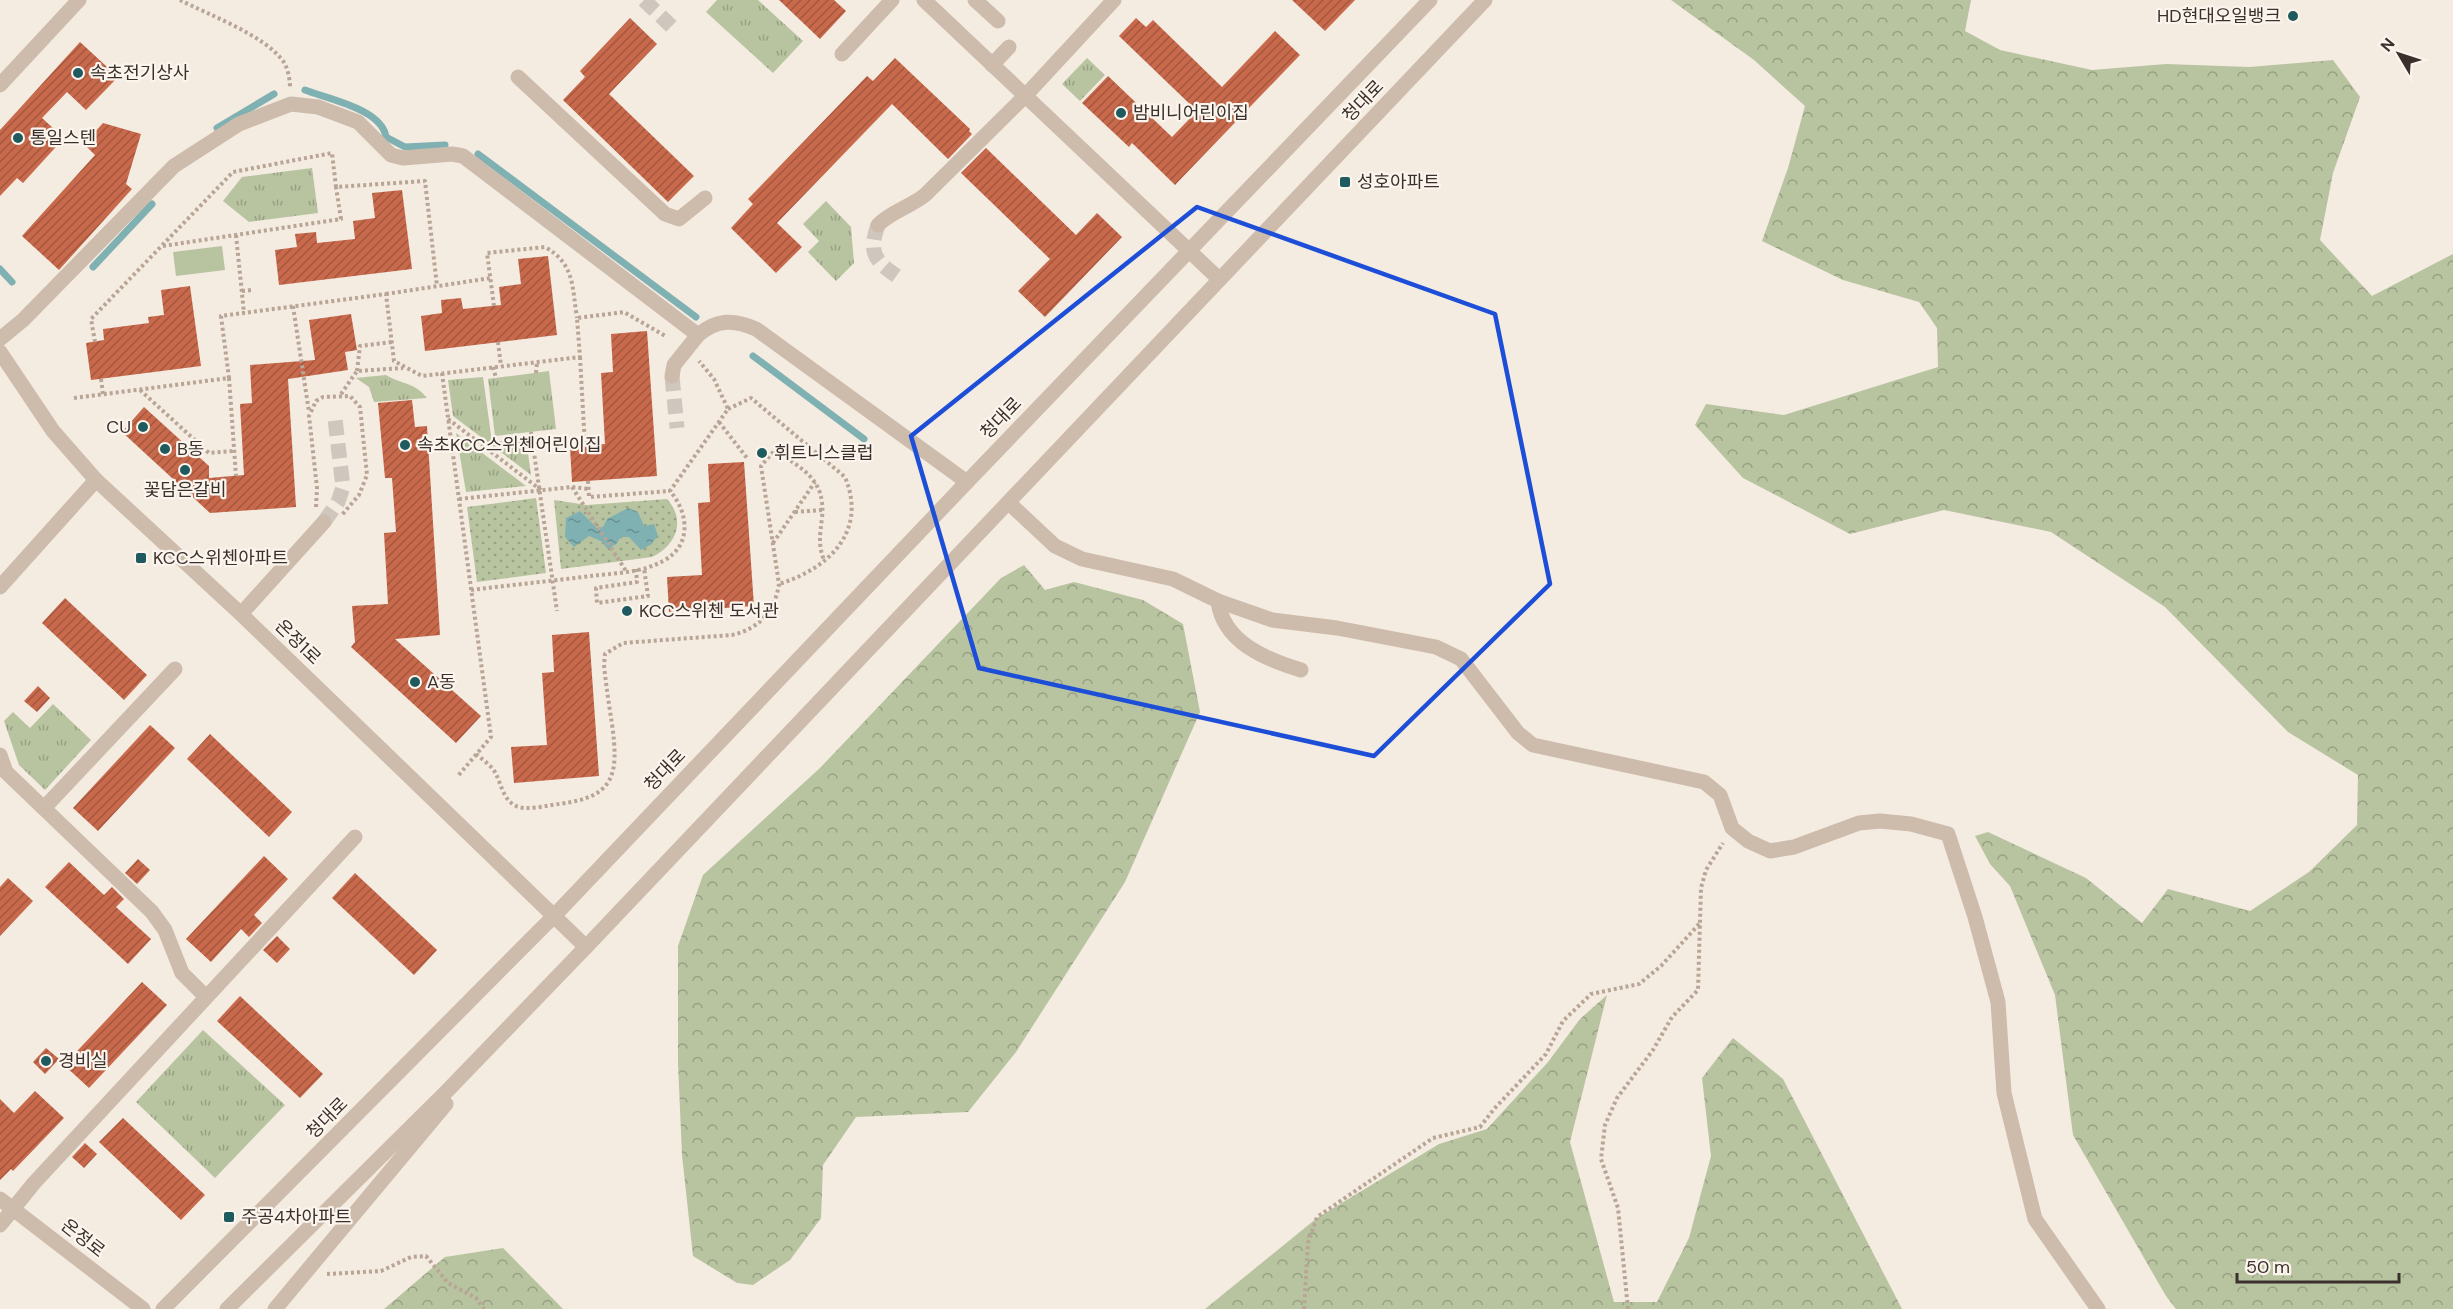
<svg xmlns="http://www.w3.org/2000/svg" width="2453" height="1309" font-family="'DM Sans','Noto Sans KR',sans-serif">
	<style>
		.grass { fill: url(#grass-tufts) }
		.forest { fill: url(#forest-crowns) }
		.garden { fill: url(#garden-dots) }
		.pitch { fill: #b8c4a0 }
		.water { fill: url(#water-ripples) }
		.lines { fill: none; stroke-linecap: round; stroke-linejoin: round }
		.stream { stroke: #7fb0b2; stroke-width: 7 }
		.building { fill: url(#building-hatch) }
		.minor-tunnel { stroke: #cfc6bd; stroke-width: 15; stroke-dasharray: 15 8; stroke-linecap: butt }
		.path { stroke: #b9a596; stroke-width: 4; stroke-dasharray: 3 3; stroke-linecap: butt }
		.minor { stroke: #cdbbac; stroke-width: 15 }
		.marked { fill: none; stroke: #1d4ed8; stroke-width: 4.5; stroke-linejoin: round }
		.poi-dot { fill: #1f5a5e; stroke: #fbf5ee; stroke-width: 2 }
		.labels { text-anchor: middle; stroke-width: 4.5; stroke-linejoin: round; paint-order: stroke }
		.poi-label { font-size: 18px; fill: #3b302b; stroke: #fbf5ee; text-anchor: start }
		.street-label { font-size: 18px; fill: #3b302b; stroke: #fbf5ee }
	</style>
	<defs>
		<pattern id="grass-tufts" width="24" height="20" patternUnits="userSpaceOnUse" patternTransform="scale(1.5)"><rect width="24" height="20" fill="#b8c4a0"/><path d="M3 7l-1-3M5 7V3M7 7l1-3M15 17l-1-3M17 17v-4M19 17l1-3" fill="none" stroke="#97a083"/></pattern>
		<pattern id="forest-crowns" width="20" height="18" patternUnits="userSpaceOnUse" patternTransform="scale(1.5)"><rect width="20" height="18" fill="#b8c4a0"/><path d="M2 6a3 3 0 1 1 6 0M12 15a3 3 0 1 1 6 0" fill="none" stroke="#97a083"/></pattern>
		<pattern id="garden-dots" width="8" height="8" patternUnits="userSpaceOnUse" patternTransform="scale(1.5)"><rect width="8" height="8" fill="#b8c4a0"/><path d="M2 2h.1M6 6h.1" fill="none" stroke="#97a083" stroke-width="1.8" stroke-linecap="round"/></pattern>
		<pattern id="water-ripples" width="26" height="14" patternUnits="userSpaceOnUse" patternTransform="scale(1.5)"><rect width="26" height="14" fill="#7fb0b2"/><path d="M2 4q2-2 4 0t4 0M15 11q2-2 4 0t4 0" fill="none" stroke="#699091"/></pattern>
		<pattern id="building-hatch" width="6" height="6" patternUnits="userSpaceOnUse" patternTransform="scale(1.5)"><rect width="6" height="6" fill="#c8694b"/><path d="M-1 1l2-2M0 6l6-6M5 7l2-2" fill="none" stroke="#a4573f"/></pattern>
	</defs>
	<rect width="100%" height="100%" fill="#f4ebe1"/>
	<g class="grass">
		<path d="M717,0H758L803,41L773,73L706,12Z"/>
		<path d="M1087,58L1105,75L1080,101L1062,84Z"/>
		<path d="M312,168L318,213L249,222L223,201L242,177Z"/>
		<path d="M826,201L851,227L854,263L836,281L808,252L819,241L803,224Z"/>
		<path d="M549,371L556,429L495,436L488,379Z"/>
		<path d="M386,375C403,385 414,382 427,398L374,402L369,387L356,378Z"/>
		<path d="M483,377L492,442L526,439L531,475L453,416L448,380Z"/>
		<path d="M456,433L526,486L466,492Z"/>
		<path d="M53,704L91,740L45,790L19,765L4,721L13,712L30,728Z"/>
		<path d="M203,1030L285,1105L215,1178L136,1102Z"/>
	</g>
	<g class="forest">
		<path d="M1671,0H1971L1965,31L2000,50L2092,70L2166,64L2250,67L2333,60L2360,97L2333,173L2320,240L2372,296L2453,254V1309H2176L2166,1296L2073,1135L2055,995L2010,886L1990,864L1975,836L1988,832L2086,878L2142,923L2168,889L2250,911L2309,872L2357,825L2358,775L2288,732L2165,607L2051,532L1944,510L1850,534L1743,478L1695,425L1706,404L1784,415L1938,367L1937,328L1919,302L1843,280L1762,241L1788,168L1805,106L1754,60Z"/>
		<path d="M1024,565L1045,590L1074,582L1143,600L1183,624L1200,712L1125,882L1016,1052L968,1112L856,1117L823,1165L821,1218L790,1260L753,1285L737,1283L693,1256L682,1155L678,1063V946L703,875L820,768L1001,578Z"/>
		<path d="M1607,995L1570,1142L1614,1302H1657L1689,1238L1711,1156L1702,1078L1733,1038L1783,1079L1902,1309H1205L1317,1218L1439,1144L1487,1129L1548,1062L1580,1019Z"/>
		<path d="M503,1248L563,1309H384L445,1257Z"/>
	</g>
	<g class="garden">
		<path d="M536,498L546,573L477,582L467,507Z"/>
		<path d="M667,499C686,520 677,545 652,557L561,569L554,500L587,505Z"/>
	</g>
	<path class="pitch" d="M222,246L225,270L176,276L173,252Z"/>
	<path class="water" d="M628,508L638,512L644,526L654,524L658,536L650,545L641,550L629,537H621L616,544L608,549L601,541L589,536L574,547L565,537L566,518L580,511L597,528L603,527L607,519Z"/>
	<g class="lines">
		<g class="stream">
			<path d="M305,90C328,99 382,109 386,137L405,147L445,145"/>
			<path d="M217,128L274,94"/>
			<path d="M478,154L696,317"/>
			<path d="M93,267L152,204"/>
			<path d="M0,269L12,282"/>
			<path d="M753,356L864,439"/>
		</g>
	</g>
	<g class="building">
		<path d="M779,0H834L846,11L820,39Z"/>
		<path d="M1292,0H1355L1325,31Z"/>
		<path d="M630,18L657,44L609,94L694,176L668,202L563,100L585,77L580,71Z"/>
		<path d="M1136,18L1146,27L1153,20L1222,87L1275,31L1300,55L1175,185L1132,143L1129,147L1082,103L1108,76L1172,137L1197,111L1119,36Z"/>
		<path d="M80,42L118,77L86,110L67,92L42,118L64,138L23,183L17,178L0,196V130Z"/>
		<path d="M895,58L970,129L969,131L972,134L948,159L892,104L777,223L802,247L776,273L731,228L753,204L748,199L867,76L873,81Z"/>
		<path d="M103,123L141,134L126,184L132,189L59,270L22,236L95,155L84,144Z"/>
		<path d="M986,148L1076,235L1097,213L1122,237L1045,317L1018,291L1050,259L961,173Z"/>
		<path d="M402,190L412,269L279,285L275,250L297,247L295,234L316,232L317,243L355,239L353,221L375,218L372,193Z"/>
		<path d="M548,256L557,335L425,351L421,316L442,313L441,300L461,298L463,309L501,305L499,287L521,284L518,259Z"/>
		<path d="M190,286L201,366L91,380L86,343L104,340L103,329L149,323L148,317L164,315L161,290Z"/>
		<path d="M351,314L357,350L345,352L348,370L288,379L296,507L210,513L122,432L144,407L209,466V478L244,475L240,404L252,403L250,365L315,360L309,320Z"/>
		<path d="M647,331L657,476L572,482L570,447L605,444L601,373L613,372L611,334Z"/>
		<path d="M412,400L415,427L427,426L440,635L395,639L481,716L456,743L351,647L355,642L352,606L388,604L384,533L396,532L392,478H385L378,403Z"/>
		<path d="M744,462L754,606L669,612L667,577L702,575L698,503L710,502L708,464Z"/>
		<path d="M65,598L147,675L124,700L42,623Z"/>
		<path d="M589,632L599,776L514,783L511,747L547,745L542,673L554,672L552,635Z"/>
		<path d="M38,686L50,698L37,712L24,701Z"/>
		<path d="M150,725L175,748L98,831L73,808Z"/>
		<path d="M210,734L292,812L269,837L187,759Z"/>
		<path d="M264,856L288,879L254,915L262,923L249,937L241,929L211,962L186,939Z"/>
		<path d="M138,859L150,870L137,884L125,873Z"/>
		<path d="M69,862L104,895L112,887L124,899L116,907L151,939L128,964L45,887Z"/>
		<path d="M355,873L437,950L414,975L332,898Z"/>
		<path d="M8,878L33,901L0,936V887Z"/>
		<path d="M277,936L290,949L277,963L263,950Z"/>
		<path d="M142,982L167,1005L89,1088L64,1065Z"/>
		<path d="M240,996L323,1074L300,1098L217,1021Z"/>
		<path d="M46,1048L59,1059L45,1074L33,1062Z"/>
		<path d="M35,1091L64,1118L13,1171L11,1169L0,1180V1099L14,1113Z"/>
		<path d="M123,1118L205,1195L181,1220L99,1142Z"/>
		<path d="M85,1143L97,1154L84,1168L72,1157Z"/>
	</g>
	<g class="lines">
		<g class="minor-tunnel">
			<path d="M644,0L673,28"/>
			<path d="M878,225C867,256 877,262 901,279"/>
			<path d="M672,376L677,428"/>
			<path d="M324,522L338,502L343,487L335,419"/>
		</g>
		<g class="path">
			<path d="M180,0C209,15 264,35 283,61C288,68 290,80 290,88"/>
			<path d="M236,235L244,313"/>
			<path d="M163,246L341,219L336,187"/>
			<path d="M242,291L252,290"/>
			<path d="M386,294L491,278"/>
			<path d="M293,306L309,412"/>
			<path d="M494,306L487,253L545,247C575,264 572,287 577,318"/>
			<path d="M95,342L91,319L233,172L332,153L336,187L425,181L437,286"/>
			<path d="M498,342L501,366"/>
			<path d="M580,357L585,446"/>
			<path d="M493,367L496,378"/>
			<path d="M357,371L360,346L392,342"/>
			<path d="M442,373L491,737L457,777"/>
			<path d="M536,373L537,362"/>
			<path d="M229,378L236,476"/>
			<path d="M101,379L103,394"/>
			<path d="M140,390L209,453L234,451"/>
			<path d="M341,394L357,371L403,368"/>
			<path d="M74,398L229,378L221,316L386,294L394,361L422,376L580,357L577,318L624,312L667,337"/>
			<path d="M728,409L751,398L845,477C868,532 828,569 779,584"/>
			<path d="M448,419L541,490"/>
			<path d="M719,422L747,458"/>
			<path d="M531,432L557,611"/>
			<path d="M588,481L589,497L670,491"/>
			<path d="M572,487L626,571"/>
			<path d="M459,499L572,487L589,489"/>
			<path d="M316,507L317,488L309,416L316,401L323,397L350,396L360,407L367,475L359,495L341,516"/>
			<path d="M795,512L822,510"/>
			<path d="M773,543L815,482"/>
			<path d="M636,569L637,582L596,588L597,603L648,596L644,568"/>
			<path d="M471,590C511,585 551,581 591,576C614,573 642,573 663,561C692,546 689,513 670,491L728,409L714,379L699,361"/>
			<path d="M476,754C483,760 492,766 496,774C501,784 503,798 514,805C525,812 547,805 559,804C615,797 619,775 612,724C609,705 606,685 604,665L605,654L623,643L732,635C759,629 775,611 779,584L761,466L775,450C802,469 826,479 822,518C820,534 818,545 824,560"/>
			<path d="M327,1274L381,1271L411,1257L426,1256L448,1283L476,1298L484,1309"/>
			<path d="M1304,1309L1308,1243L1317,1217L1433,1138L1480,1127L1494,1109L1546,1054L1563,1021L1591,994L1639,984L1661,966L1700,923"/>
			<path d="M1628,1309L1618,1208L1601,1159L1605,1125L1617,1098L1653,1050L1672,1017L1698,990L1701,888L1706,870L1723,843"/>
		</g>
		<g class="minor">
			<path d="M924,0L1219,279"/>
			<path d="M975,0L998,21"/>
			<path d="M842,54L892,0"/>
			<path d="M992,65L1009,47"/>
			<path d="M518,77L665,214L679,219L705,198"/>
			<path d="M0,85L79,0"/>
			<path d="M878,225C890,212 910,207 925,195L1025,96L1114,0"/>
			<path d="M0,339L23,320L174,166L239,124L291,104L318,107L358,122L391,155L403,158L452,154L463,156L698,335C717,319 734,319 756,329L967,482"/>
			<path d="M0,352L53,431L96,480L241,614L586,947"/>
			<path d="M672,376L674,365L698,335"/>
			<path d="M1009,503L1055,546L1082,559L1173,579L1218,601L1272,620L1337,628L1436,647L1461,659L1518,733L1533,745L1704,782L1720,795L1732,828L1748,841L1770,851L1794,847L1859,823L1880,821L1911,824L1948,834L1975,917L1998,1002L2004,1093L2035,1219L2098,1309"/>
			<path d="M0,587L96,480"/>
			<path d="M1218,601C1223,642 1265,659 1301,670"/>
			<path d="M241,614L324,522"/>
			<path d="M0,755L6,772L152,912L165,930L182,973L206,997"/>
			<path d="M44,808L175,669"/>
			<path d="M0,1199L143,1309"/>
			<path d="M0,1225L34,1183L355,837"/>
			<path d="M163,1309L553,917L967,482L1430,0"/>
			<path d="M227,1309L448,1090L586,947L1485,0"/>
			<path d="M275,1309L446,1104"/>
		</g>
	</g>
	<path class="marked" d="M1197,207L1495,314L1550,584L1374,756L979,668L911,436Z"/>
	<g class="poi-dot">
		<circle cx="2293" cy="16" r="6"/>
		<circle cx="78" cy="73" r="6"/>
		<circle cx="1121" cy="113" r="6"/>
		<circle cx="18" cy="138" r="6"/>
		<rect x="1339" y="176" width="12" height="12" rx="3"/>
		<circle cx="143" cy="427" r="6"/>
		<circle cx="405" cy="445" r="6"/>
		<circle cx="165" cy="449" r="6"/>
		<circle cx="762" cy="453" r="6"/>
		<circle cx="185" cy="470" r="6"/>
		<rect x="135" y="552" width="12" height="12" rx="3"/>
		<circle cx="627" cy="611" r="6"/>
		<circle cx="415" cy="682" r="6"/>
		<circle cx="46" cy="1061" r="6"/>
		<rect x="223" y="1211" width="12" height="12" rx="3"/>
	</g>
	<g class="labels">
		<g class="poi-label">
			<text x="2281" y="22" text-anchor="end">HD현대오일뱅크</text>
			<text x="90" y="79">속초전기상사</text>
			<text x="1133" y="119">밤비니어린이집</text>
			<text x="30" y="144">통일스텐</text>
			<text x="1357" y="188">성호아파트</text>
			<text x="131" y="433" text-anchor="end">CU</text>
			<text x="417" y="451">속초KCC스위첸어린이집</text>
			<text x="177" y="455">B동</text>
			<text x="774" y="459">휘트니스클럽</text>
			<text x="185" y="496" text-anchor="middle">꽃담은갈비</text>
			<text x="153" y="564">KCC스위첸아파트</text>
			<text x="639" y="617">KCC스위첸 도서관</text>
			<text x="427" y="688">A동</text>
			<text x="58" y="1067">경비실</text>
			<text x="241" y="1223">주공4차아파트</text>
		</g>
		<g class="street-label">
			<text transform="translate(1363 101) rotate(-46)" y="6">청대로</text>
			<text transform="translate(1001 418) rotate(-46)" y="6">청대로</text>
			<text transform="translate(298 642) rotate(44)" y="6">온정1로</text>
			<text transform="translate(665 770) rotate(-46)" y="6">청대로</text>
			<text transform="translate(327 1118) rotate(-45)" y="6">청대로</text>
			<text transform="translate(83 1238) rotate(38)" y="6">온정로</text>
		</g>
	</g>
	<g transform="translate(2399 54) rotate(309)" stroke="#fbf5ee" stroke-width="4.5" paint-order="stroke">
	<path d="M0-4.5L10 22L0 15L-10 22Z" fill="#3b302b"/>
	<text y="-9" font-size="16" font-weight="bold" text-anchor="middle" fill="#3b302b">N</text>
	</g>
	<path d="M2237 1273v9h162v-9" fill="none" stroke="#3b302b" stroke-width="3"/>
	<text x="2246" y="1273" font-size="18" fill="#3b302b" stroke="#fbf5ee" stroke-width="4.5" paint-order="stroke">50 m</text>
</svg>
